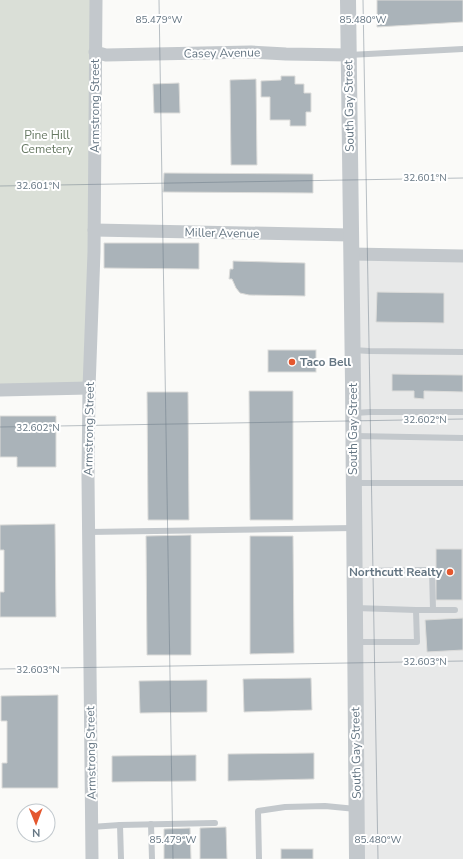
<svg xmlns="http://www.w3.org/2000/svg" width="463" height="859" font-family="'Nunito Sans',sans-serif">
	<style>
		.built { fill: #e8e9e9 }
		.green { fill: #dadfd7 }
		.building { fill: #aab3b9; stroke: #dcdcda }
		.lines { fill: none; stroke-linecap: round; stroke-linejoin: round }
		.service { stroke: #c3c8cc; stroke-width: 6 }
		.minor { stroke: #c3c8cc; stroke-width: 13 }
		.tertiary { stroke: #c3c8cc; stroke-width: 16 }
		.ticks { fill: none; stroke: #657683; stroke-width: 1; stroke-opacity: 0.45 }
		.poi-dot { fill: #e4572e; stroke: #fff; stroke-width: 1.5 }
		.labels { text-anchor: middle; stroke-width: 4; stroke-linejoin: round; paint-order: stroke }
		.street-label { font-size: 12px; fill: #657683; stroke: #fff }
		.park-label { font-size: 12px; fill: #687a64; stroke: #fff }
		.poi-label { font-size: 12px; font-weight: bold; fill: #657683; stroke: #fff; text-anchor: start }
		.ticks-label { font-size: 10px; text-anchor: middle; fill: #657683; stroke: #fff; stroke-width: 4; stroke-linejoin: round; paint-order: stroke }
	</style>
	<rect width="100%" height="100%" fill="#fafaf8"/>
	<path class="built" d="M351,254L463,255V859H357Z"/>
	<path class="green" d="M0,0H96L89,388L0,389Z"/>
	<g class="building">
		<path d="M377,0H463V22L377,27Z"/>
		<path d="M281,76H295V84H304V93H311V112H306V126H290V120H270V97H261V81L281,80Z"/>
		<path d="M256,79L257,165H231L230,80Z"/>
		<path d="M179,83L180,113H154L153,84Z"/>
		<path d="M164,173L313,174V193L163,192Z"/>
		<path d="M104,243H199V269L104,268Z"/>
		<path d="M233,261L305,263V296L249,295L240,293L236,288L232,279H229L230,269H233Z"/>
		<path d="M377,292L444,293V323L376,322Z"/>
		<rect x="268" y="350" width="48" height="22"/>
		<path d="M392,374L463,375V392L424,391V399L414,398V391H392Z"/>
		<path d="M249,391H293V520H250Z"/>
		<path d="M147,392H188L189,520H148Z"/>
		<path d="M0,416H56V467H17V457H0Z"/>
		<path d="M55,524L56,617H0V592H4V550H0V525Z"/>
		<path d="M191,535V655H147L146,536Z"/>
		<path d="M250,536H293L294,653L250,654Z"/>
		<rect x="436" y="549" width="26" height="51"/>
		<path d="M463,618V650L427,652L425,620Z"/>
		<path d="M311,678L312,710L244,712L243,679Z"/>
		<path d="M207,680V712L140,713L139,681Z"/>
		<path d="M58,695V788H2V763H7V721H1V696Z"/>
		<path d="M314,753V779L228,781V754Z"/>
		<path d="M196,755V781L112,782V756Z"/>
		<path d="M226,827L227,859H200V828Z"/>
		<path d="M190,828L191,859H164V829Z"/>
		<rect x="281" y="849" width="32" height="10"/>
	</g>
	<g class="lines">
		<g class="service">
			<path d="M349,55L463,49"/>
			<path d="M353,350L369,351L463,352"/>
			<path d="M355,413L370,412H463"/>
			<path d="M355,436L463,438"/>
			<path d="M355,483H463"/>
			<path d="M88,532L354,528"/>
			<path d="M356,571L432,570L433,610"/>
			<path d="M356,608L416,610"/>
			<path d="M357,642H417L416,610H455"/>
			<path d="M151,824L152,859"/>
			<path d="M120,825L215,823"/>
			<path d="M91,827L120,825L121,859"/>
			<path d="M259,859L258,811L285,807L325,806L356,809"/>
		</g>
		<g class="minor">
			<path d="M95,52L106,55L251,52L286,54L349,55"/>
			<path d="M94,230L351,235"/>
			<path d="M351,254L463,256"/>
			<path d="M0,390L89,388"/>
			<path d="M92,859L88,477L89,388L94,252L96,0"/>
		</g>
		<path class="tertiary" d="M348,0L353,382L357,859"/>
	</g>
	<path class="ticks" d="M159,0L173,859M363,0L378,859M0,186L463,178M0,427L463,419M0,669L463,661"/>
	<g class="poi-dot">
		<circle cx="292" cy="362" r="4"/>
		<circle cx="450" cy="572" r="4"/>
	</g>
	<g class="labels">
		<g class="street-label">
			<text transform="translate(222 53) rotate(-1)" y="4">Casey Avenue</text>
			<text transform="translate(95 106) rotate(-90)" y="4">Armstrong Street</text>
			<text transform="translate(349 106) rotate(-91)" y="4">South Gay Street</text>
			<text transform="translate(222 233) rotate(1)" y="4">Miller Avenue</text>
			<text transform="translate(89 429) rotate(-89)" y="4">Armstrong Street</text>
			<text transform="translate(353 429) rotate(-90)" y="4">South Gay Street</text>
			<text transform="translate(91 753) rotate(-91)" y="4">Armstrong Street</text>
			<text transform="translate(356 753) rotate(-91)" y="4">South Gay Street</text>
		</g>
		<g class="park-label">
			<text x="47" y="139">Pine Hill<tspan x="47" dy="14">Cemetery</tspan></text>
		</g>
		<g class="poi-label">
			<text x="300" y="366">Taco Bell</text>
			<text x="442" y="576" text-anchor="end">Northcutt Realty</text>
		</g>
	</g>
	<g class="ticks-label">
		<text x="159" y="23">85.479°W</text>
		<text x="363" y="23">85.480°W</text>
		<text x="425" y="181">32.601°N</text>
		<text x="38" y="189">32.601°N</text>
		<text x="425" y="423">32.602°N</text>
		<text x="38" y="431">32.602°N</text>
		<text x="425" y="665">32.603°N</text>
		<text x="38" y="673">32.603°N</text>
		<text x="173" y="843">85.479°W</text>
		<text x="378" y="843">85.480°W</text>
	</g>
	<g transform="translate(36 823) rotate(179)"><circle r="19" fill="#ffffff" stroke="#c1c8cd"/>
	<path d="M0-3L7 15L0 10L-7 15Z" fill="#e4572e"/>
	<text y="-6" font-size="11" font-weight="bold" text-anchor="middle" fill="#657683">N</text>
	</g>
</svg>
